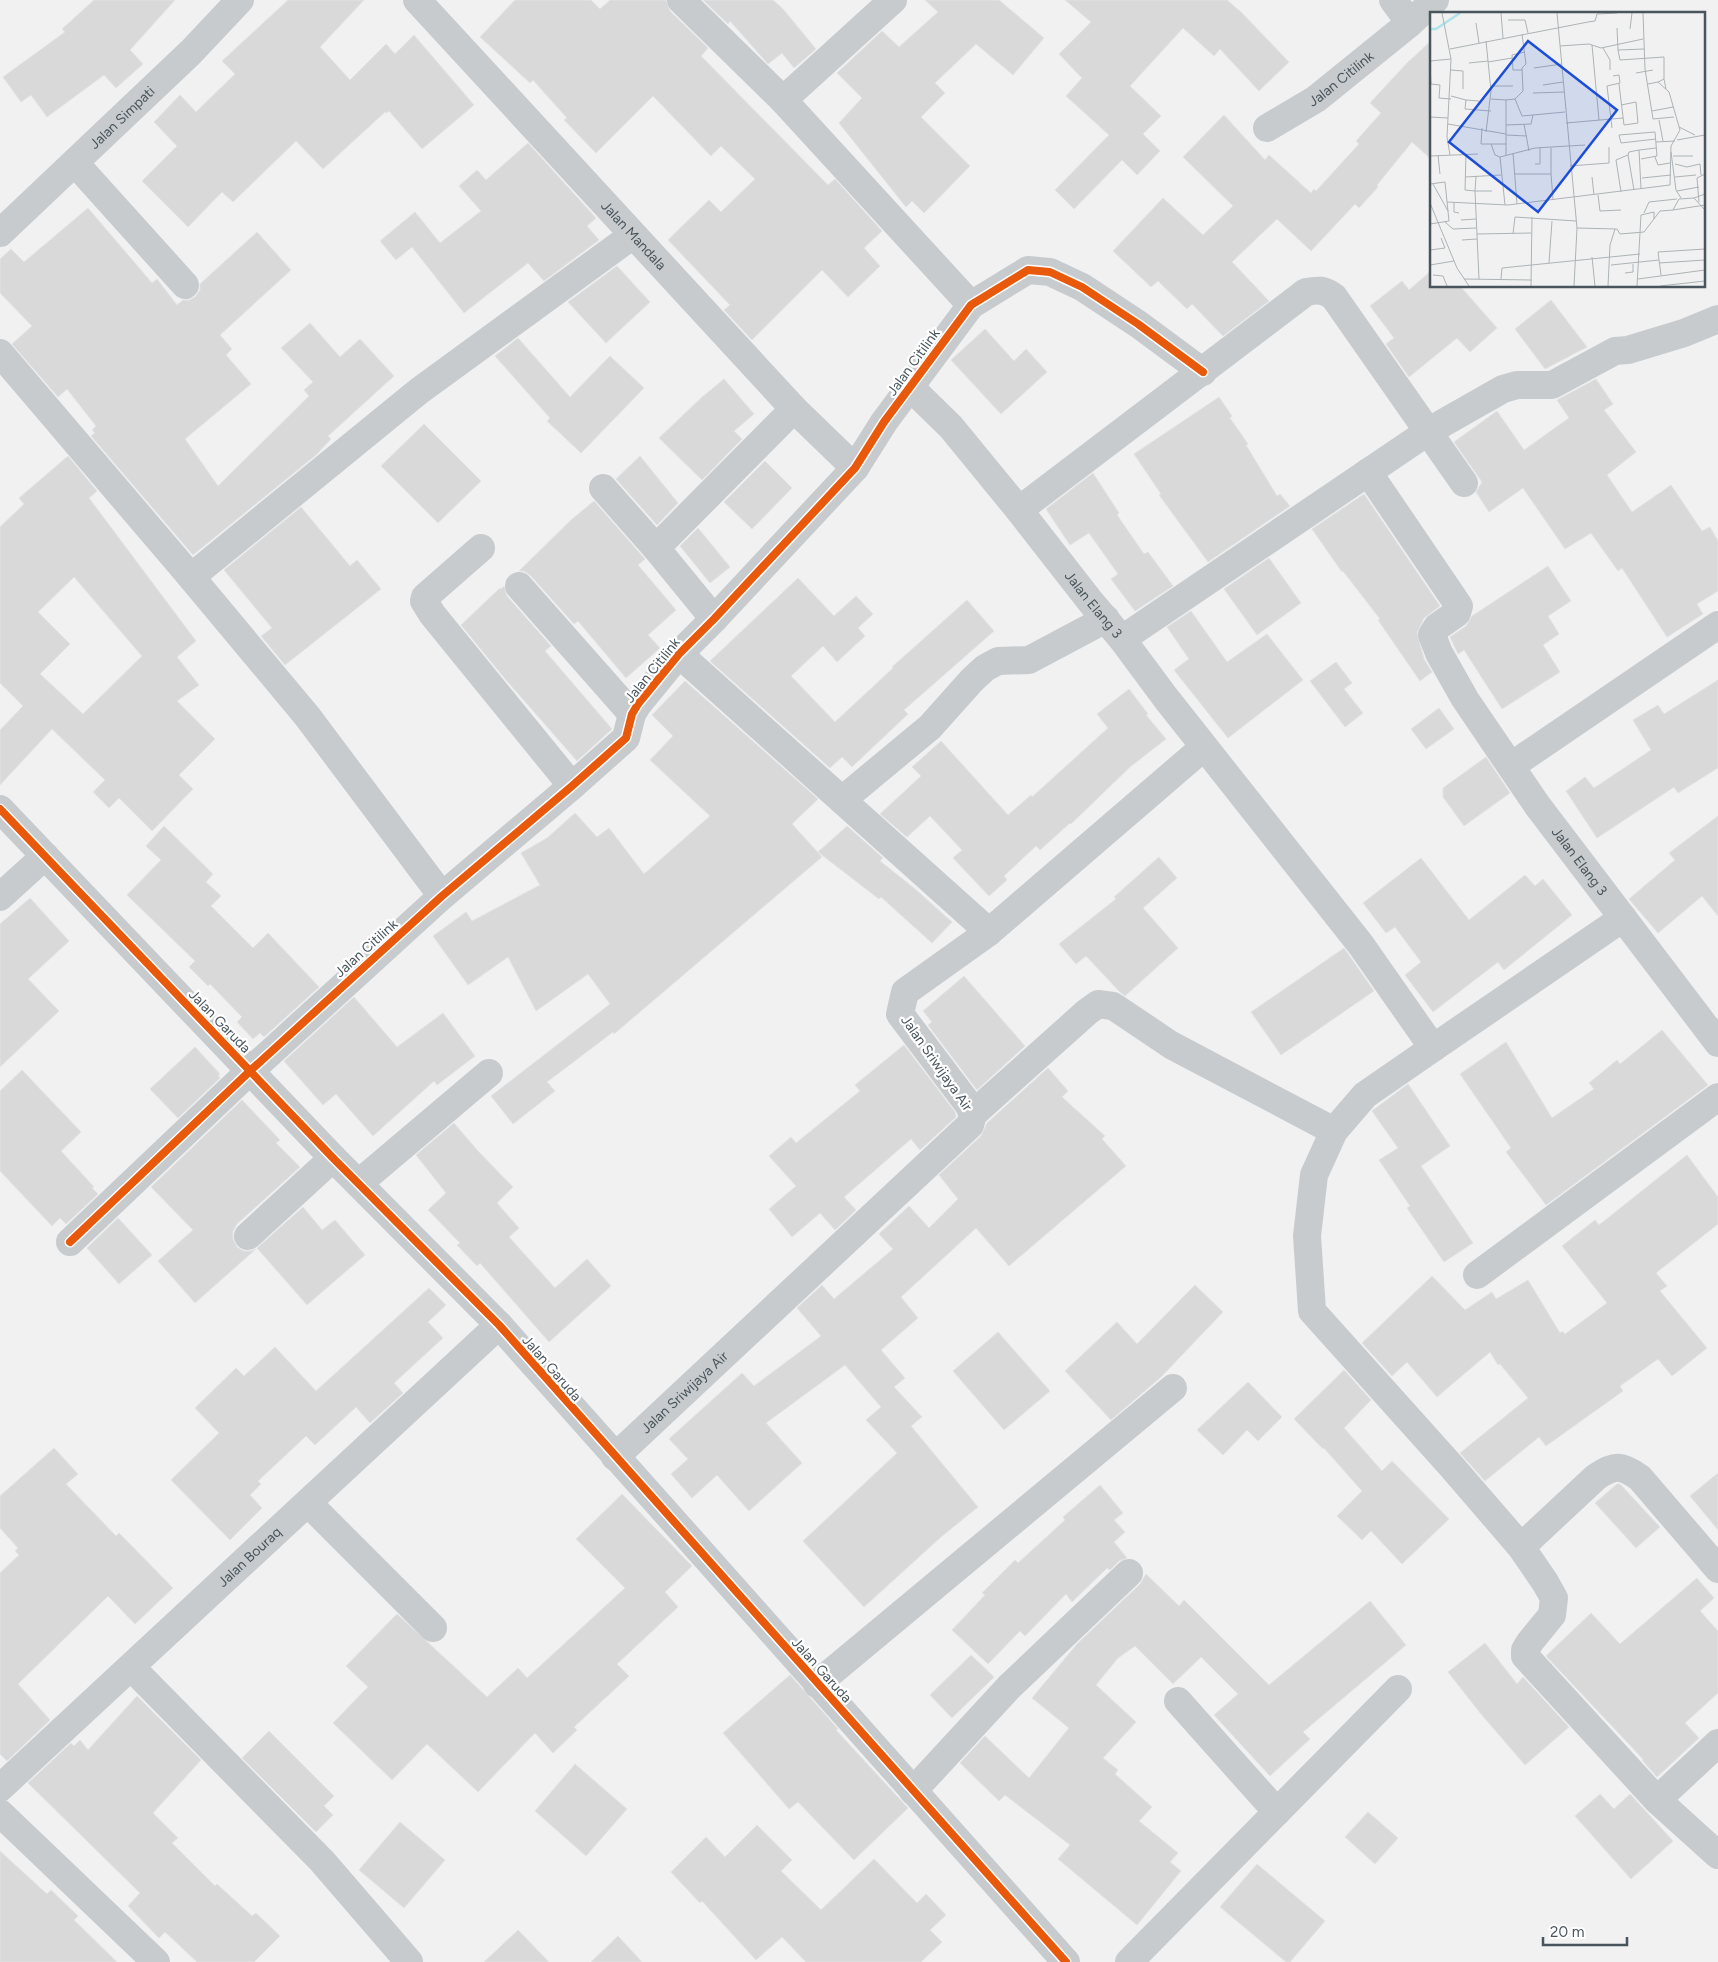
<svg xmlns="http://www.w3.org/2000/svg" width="1718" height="1962" font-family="Figtree,sans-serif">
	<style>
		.building { fill: #d9d9da; stroke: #e2e3e4; fill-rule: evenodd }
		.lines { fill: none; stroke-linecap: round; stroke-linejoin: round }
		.minor { stroke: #c8cbcd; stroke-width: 28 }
		.tertiary { stroke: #c8cbcd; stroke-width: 28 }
		.cycleway-casing { stroke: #fff; stroke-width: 11 }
		.cycleway { stroke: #e8590c; stroke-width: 8 }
		.labels { text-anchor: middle; stroke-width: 4.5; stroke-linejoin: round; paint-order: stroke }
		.street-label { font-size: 14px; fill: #48555d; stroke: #fff }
		.inset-river { fill: none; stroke: #ace4eb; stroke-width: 2.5 }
		.inset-road { fill: none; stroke: #adb3b6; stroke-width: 1 }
		.view { fill: #1d4ed8; fill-opacity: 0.15; stroke: #1d4ed8; stroke-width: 2.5 }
		.inset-edge { fill: none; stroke: #48555d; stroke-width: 2.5 }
	</style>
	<rect width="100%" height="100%" fill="#f1f1f1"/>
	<g class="building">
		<path d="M94,0H175L130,50L143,64L116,88L104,75L47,117L31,95L21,102L3,77L65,32L62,29Z"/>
		<path d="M288,0H364L320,47L350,80L386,44L395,54L414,35L474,105L422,149L389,111L387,113L385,112L323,169L296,141L233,202L222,192L188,227L142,181L177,146L154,122L180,95L196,112L235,74L222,61Z"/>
		<path d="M515,0H591L600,9L610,0H666L670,11L708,48L701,56L828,185L835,179L882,231L864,248L880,266L848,297L822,270L752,340L724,310L730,305L668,240L709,200L721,212L755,179L721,146L711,156L653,96L596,153L564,120L567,118L533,80L530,83L480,37Z"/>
		<path d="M703,0H773L783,9L816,49L794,68L782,53L768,64L730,21L728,24Z"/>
		<path d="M925,0H999L1044,38L1013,75L976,44L935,83L945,93L921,117L970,166L924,213L912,201L906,207L839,123L862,98L837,73L882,31L899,47L938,12Z"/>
		<path d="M1065,0H1227L1241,12L1289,62L1259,91L1220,49L1214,56L1183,28L1130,86L1161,116L1143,134L1160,151L1137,175L1122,160L1074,209L1055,190L1109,135L1066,96L1082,78L1059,54L1091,22Z"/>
		<path d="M1432,40V160L1412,142L1377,185L1378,187L1359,208L1355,204L1311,251L1277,219L1232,262L1269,301L1223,336L1192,304L1187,309L1158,281L1151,287L1113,251L1163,198L1203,235L1233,206L1183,157L1224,115L1265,160L1269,155L1311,193L1314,189L1316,191L1359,144L1356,141L1381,113L1370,103L1407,63Z"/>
		<path d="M528,143L596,218L587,226L599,240L544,281L528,263L464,313L412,247L396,260L380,241L415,212L440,243L481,211L459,186L477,170L486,180Z"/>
		<path d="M88,208L152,283L157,279L177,305L183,300H189L195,297L200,290V284L257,232L291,270L220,335L232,349L226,355L251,384L185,439L218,486L309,396L304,390L313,382L281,348L310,323L340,357L360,339L394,376L328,436L331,439L316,455L193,555L91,436L95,433L92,430L96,426L67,389L58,397L12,344L32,326L0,293V259L11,249L24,262Z"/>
		<path d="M617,266L650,302L606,343L568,302Z"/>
		<path d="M1432,270V286H1460L1497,328L1470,352L1457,338L1409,377L1386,344L1394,338L1370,306L1402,281L1409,290Z"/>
		<path d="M1551,300L1587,347L1545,369L1515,329Z"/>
		<path d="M985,329L1014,361L1026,349L1047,372L1001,414L951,360Z"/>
		<path d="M518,338L570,397L610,356L644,388L581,453L547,421L550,418L495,356Z"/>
		<path d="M724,379L754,414L734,431L742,439L702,480L659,438L701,398Z"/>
		<path d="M1596,379L1613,404L1604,410L1636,452L1607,475L1632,512L1671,485L1702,531L1710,527L1718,541V591L1697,604L1703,614L1667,637L1622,568L1618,571L1591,533L1565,549L1523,488L1489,512L1476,492L1482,482L1454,442L1497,411L1524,450L1569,418L1557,400Z"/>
		<path d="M1219,397L1232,416L1230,418L1248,444L1246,445L1277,496L1280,494L1290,506L1208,562L1159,495L1161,494L1134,454Z"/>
		<path d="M424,424L481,481L438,523L381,466Z"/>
		<path d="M68,456L97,491L89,498L196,641L177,657L199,685L177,701L215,739L179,775L193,789L152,831L119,798L109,808L93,792L105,780L52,729L0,785V730L23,706L0,683V527L24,504L19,498ZM74,577L142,656L83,714L40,674L70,644L38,612Z"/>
		<path d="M640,456L678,503L657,525L616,479Z"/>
		<path d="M765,461L792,488L752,529L724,502Z"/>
		<path d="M1093,473L1119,513L1117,515L1144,554L1148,552L1173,586L1135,611L1111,579L1118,574L1089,533L1070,545L1046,509Z"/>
		<path d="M1364,494L1440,606L1424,618L1417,633L1424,659L1432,672L1420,681L1378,620L1380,619L1343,571L1342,572L1312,529Z"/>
		<path d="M594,501L645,559L638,565L676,610L648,635L660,648L626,678L578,621L574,624L531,576L524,571H519L571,520Z"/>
		<path d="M301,507L350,566L357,560L381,589L285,665L261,636L272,628L224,570Z"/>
		<path d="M698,528L730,567L710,583L680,546Z"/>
		<path d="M1269,558L1301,603L1257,635L1224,589Z"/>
		<path d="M1548,566L1571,601L1548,616L1559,634L1543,645L1560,672L1502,709L1464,650L1458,654L1450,637L1466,626L1472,616Z"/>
		<path d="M798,578L834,616L856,596L873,614L858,628L865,636L837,662L823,646L791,676L835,722L893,668L892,667L967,600L994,631L904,710L908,714L852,767L842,757L830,768L710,661Z"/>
		<path d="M504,586L507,596L551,646L545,651L612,729L577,761L506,680L461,625L500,588L501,589Z"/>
		<path d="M1191,611L1227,662L1267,634L1303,680L1228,738L1174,670L1189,659L1167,627Z"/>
		<path d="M1336,662L1352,683L1344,689L1363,713L1345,727L1310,681Z"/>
		<path d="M1718,680V768L1678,793L1674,787L1597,838L1566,791L1585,777L1594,788L1651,750L1633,720L1658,705L1664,714Z"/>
		<path d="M685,681L818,799L792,824L822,857L614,1034L613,1032L547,1082L555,1091L513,1124L491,1096L610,1004L588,974L536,1011L508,957L468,985L433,936L466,912L472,921L540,885L521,853L547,838L575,813L597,837L609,828L644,874L710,816L650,760L673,736L652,715Z"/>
		<path d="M1129,689L1148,714L1146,715L1166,739L1130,767L1071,824L1070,823L1040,850L1036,846L1004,876L1007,880L989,896L953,858L962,850L930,816L907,837L880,814L921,776L912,767L941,741L1008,815L1031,795L1032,797L1108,728L1097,714Z"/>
		<path d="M1439,708L1454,729L1426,749L1411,729Z"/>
		<path d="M1486,757L1510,793L1464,826L1443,797V788Z"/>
		<path d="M1718,816V916L1702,896L1658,933L1629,899L1675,860L1669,853Z"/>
		<path d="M164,826L213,874L206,882L221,896L211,906L253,948L268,933L319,987L264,1037L260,1033L253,1039L237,1022L242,1017L210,984L208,986L189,967L195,961L127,895L161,860L146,846Z"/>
		<path d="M847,826L883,858L880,861L914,888L952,922L932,943L881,897L879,899L818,852Z"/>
		<path d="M1159,857L1177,878L1143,908L1178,948L1125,996L1120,992L1086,956L1076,964L1059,944L1116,899L1114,897Z"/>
		<path d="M1421,858L1469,920L1525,875L1535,886L1543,879L1572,915L1504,970L1498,962L1433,1012L1405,975L1421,962L1395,927L1386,933L1363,903Z"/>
		<path d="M30,898L69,941L28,979L59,1011L0,1067V924Z"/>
		<path d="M1344,948L1374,991L1281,1055L1251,1012Z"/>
		<path d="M964,976L1025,1046L977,1090L928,1025L932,1022L923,1011Z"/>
		<path d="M354,997L397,1047L443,1013L475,1056L437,1085L434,1081L373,1136L336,1094L323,1105L284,1061Z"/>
		<path d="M1662,1030L1708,1085L1546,1205L1506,1152L1511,1148L1460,1074L1506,1042L1552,1118L1594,1089L1589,1083L1617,1060L1620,1064Z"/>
		<path d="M904,1045L955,1112L956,1117L920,1150L911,1139L844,1197L856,1210L835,1230L820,1213L792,1237L769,1209L796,1186L769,1156L791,1137L796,1143L860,1091L855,1085Z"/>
		<path d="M195,1047L220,1074L218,1075L220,1078L178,1118L150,1089Z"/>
		<path d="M1048,1068L1068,1091L1062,1097L1105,1136L1102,1139L1126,1166L1009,1266L976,1228L901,1297L918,1318L881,1350L905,1378L894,1387L922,1417L911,1426L978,1507L941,1537L864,1607L803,1541L897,1453L866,1420L881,1407L845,1365L766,1423L802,1463L749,1511L717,1475L692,1498L671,1474L688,1459L669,1439L742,1373L754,1386L821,1336L797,1308L822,1285L834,1299L893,1249L879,1234L909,1206L929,1228L958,1199L939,1175L981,1136L987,1123Z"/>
		<path d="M22,1070L81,1132L61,1151L94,1187L92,1188L98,1194L66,1224L60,1218L52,1226L0,1171V1091Z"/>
		<path d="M1408,1084L1450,1146L1421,1166L1473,1243L1444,1262L1407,1208L1410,1206L1379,1160L1398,1148L1372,1111Z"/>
		<path d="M242,1100L280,1140L276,1143L300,1167L237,1224L233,1231V1239L237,1247L244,1251H251L256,1249L195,1303L158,1261L193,1230L151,1187Z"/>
		<path d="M454,1123L478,1151L513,1187L497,1203L519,1228L509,1237L555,1288L587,1259L611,1286L549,1342L480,1263L477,1266L457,1245L460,1243L428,1210L446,1193L416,1155Z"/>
		<path d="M1687,1155L1718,1197V1224L1656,1273L1667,1286L1660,1291L1707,1348L1672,1376L1658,1359L1620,1386L1623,1391L1546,1446L1539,1437L1485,1481L1460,1453L1528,1398L1500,1364L1498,1365L1490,1352L1437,1397L1407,1362L1392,1376L1362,1343L1432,1276L1465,1310L1492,1292L1496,1299L1528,1280L1560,1333L1562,1331L1565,1334L1607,1303L1562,1246L1595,1220L1599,1225Z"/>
		<path d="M303,1207L322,1230L335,1220L365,1255L307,1305L257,1248Z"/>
		<path d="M118,1218L152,1255L119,1284L87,1248Z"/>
		<path d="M1195,1285L1223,1312L1161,1377L1111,1420L1065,1371L1117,1322L1137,1344Z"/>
		<path d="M429,1288L446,1305L428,1322L443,1338L394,1383L403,1393L370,1423L356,1407L315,1445L306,1436L258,1481L261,1484L250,1495L262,1508L230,1540L171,1480L219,1433L195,1408L236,1368L244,1376L275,1347L316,1391Z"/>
		<path d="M998,1332L1050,1391L1004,1430L953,1371Z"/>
		<path d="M1344,1370L1371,1400L1344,1428L1382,1471L1392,1461L1449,1519L1402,1564L1371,1531L1362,1540L1337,1516L1362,1491L1324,1448L1323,1449L1294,1419Z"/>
		<path d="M1248,1382L1282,1417L1258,1441L1247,1430L1223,1455L1197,1430Z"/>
		<path d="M54,1448L78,1474L66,1484L116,1536L119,1533L173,1588L135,1624L108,1596L18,1684L50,1720L7,1761L0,1754V1573L19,1555L15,1551L18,1548L0,1528V1496Z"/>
		<path d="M1718,1473V1530L1690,1496Z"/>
		<path d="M1617,1484H1620L1660,1527L1636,1548L1595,1503Z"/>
		<path d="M1100,1485L1123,1513L1114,1520L1125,1532L1114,1542L1127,1558L1119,1561L1110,1570L1107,1568L1072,1602L1066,1594L1025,1636L1020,1631L988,1664L952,1630L985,1595L982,1593L1015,1560L1018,1563L1065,1520L1063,1517Z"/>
		<path d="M622,1494L692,1566L665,1592L678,1607L617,1664L629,1676L574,1727L577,1730L553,1753L535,1733L478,1792L427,1744L392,1780L333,1723L368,1687L346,1666L397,1614L487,1697L518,1668L527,1678L625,1588L576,1539Z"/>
		<path d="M1146,1574L1179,1606L1184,1600L1269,1685L1370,1601L1406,1645L1303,1732L1310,1739L1270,1776L1214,1715L1238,1694L1201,1657L1173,1684L1135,1646L1118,1658L1096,1685L1136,1722L1103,1758L1118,1770L1115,1774L1152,1807L1139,1821L1178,1853L1170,1862L1181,1871L1137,1925L1058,1859L1070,1845L1005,1795L999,1801L960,1763L985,1736L1029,1778L1069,1728L1032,1698L1077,1644L1140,1584Z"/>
		<path d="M1697,1578L1714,1598L1700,1611L1718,1631V1693L1685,1723L1699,1738L1657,1777L1642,1760L1643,1759L1546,1656L1591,1613L1620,1644Z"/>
		<path d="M1485,1643L1517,1684L1523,1677L1569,1727L1525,1765L1481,1714L1448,1672Z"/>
		<path d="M971,1655L994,1677L952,1718L930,1695Z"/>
		<path d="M790,1675L838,1729L836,1730L908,1808L854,1860L798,1802L789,1809L723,1733Z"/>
		<path d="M137,1696L201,1760L153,1813L178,1838L172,1843L215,1886L217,1884L252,1916L256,1913L280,1936L254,1962H197L165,1932L159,1938L128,1906L140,1893L28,1783L71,1743L74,1746L80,1740L88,1750Z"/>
		<path d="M269,1731L334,1796L324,1806L333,1815L316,1832L242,1758Z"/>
		<path d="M575,1764L627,1809L586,1856L535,1811Z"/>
		<path d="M1600,1794L1614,1809L1630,1794L1673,1841L1631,1879L1575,1816Z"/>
		<path d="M1368,1812L1398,1838L1375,1864L1345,1837Z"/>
		<path d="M400,1822L445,1860L404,1908L359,1870Z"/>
		<path d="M757,1825L792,1860L781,1871L821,1910L874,1859L917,1903L926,1894L946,1915L930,1930L942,1942L921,1962H806L782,1937L756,1960L702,1901L700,1903L671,1872L706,1837L725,1857Z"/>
		<path d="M0,1851L47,1894L51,1890L78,1916L74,1920L117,1962H0Z"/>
		<path d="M1257,1864L1325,1921L1290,1962H1286L1220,1907Z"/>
		<path d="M518,1930L549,1962H484Z"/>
		<path d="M618,1936L642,1962H591Z"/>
	</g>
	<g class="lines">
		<g class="minor">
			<path id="s1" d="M417,0L794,409L855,468"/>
			<path d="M681,0L783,100L971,305"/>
			<path d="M1393,0L1410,23"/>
			<path d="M783,100L893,0"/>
			<path id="s2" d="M1267,128L1316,99L1410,23L1435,0"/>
			<path d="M75,163L185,285"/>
			<path id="s3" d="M0,233L191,52L240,0"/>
			<path d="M0,353L191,577L419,391L633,235"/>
			<path id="s4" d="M910,387L951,427L1019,510L1090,601L1122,639L1165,697L1361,945L1433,1048L1623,918"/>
			<path id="s5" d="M1368,472L1459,606L1457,613L1437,627L1432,635L1439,653L1465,699L1537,805L1718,1043"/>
			<path d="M603,488L656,548L714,619"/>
			<path d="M1019,510L1306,292C1317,290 1324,289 1334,297L1464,483"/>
			<path d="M481,548L425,597L424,601L432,614L572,786"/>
			<path d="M656,548L794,409"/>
			<path d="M191,577L307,716L442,896"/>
			<path d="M519,586L632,714"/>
			<path d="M1122,639L1429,431L1503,389L1517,385H1552L1615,351L1628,350L1651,343L1684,333L1718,319"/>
			<path d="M679,654L989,932"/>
			<path d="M1511,766L1718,625"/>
			<path d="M842,800L930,727L972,680L985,668L998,661L1029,660L1106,619"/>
			<path d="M0,897L45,856"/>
			<path d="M1433,1048L1365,1095L1334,1131L1314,1175L1307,1236L1312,1311L1452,1467L1521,1547L1545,1582L1554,1598L1552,1615L1530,1642L1525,1650V1656L1657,1800L1718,1855"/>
			<path d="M973,1114L1087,1012L1098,1004L1113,1006L1171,1045L1334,1131"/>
			<path d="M359,1183L489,1073"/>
			<path d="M248,1236L333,1158"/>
			<path d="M70,1242L250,1071L442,896L572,786L626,738L632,714L638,704L679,654L714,619L855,468L884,422L971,305L1028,270L1050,272L1082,287L1138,324L1203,372"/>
			<path d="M1477,1275L1718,1097"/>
			<path id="s6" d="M615,1457L970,1125L973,1114L968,1104L900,1014L905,992L989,932L1204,747"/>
			<path d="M308,1503L433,1628"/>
			<path d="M1521,1547L1596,1477C1615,1464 1622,1465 1640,1478L1718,1569"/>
			<path d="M131,1667L322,1861L409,1962"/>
			<path d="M817,1684L1173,1388"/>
			<path d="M1178,1701L1277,1812"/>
			<path id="s7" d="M0,1788L499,1325"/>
			<path d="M913,1791L1009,1687L1129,1573"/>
			<path d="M1657,1800L1718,1743"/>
			<path d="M0,1813L156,1962"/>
			<path d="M1129,1962L1398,1689"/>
		</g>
		<path class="tertiary" d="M0,809L333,1158L499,1325L1066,1962"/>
		<defs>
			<g id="cycleway">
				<path d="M0,809L333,1158L499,1325L1066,1962"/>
				<path d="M70,1242L250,1071L442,896L572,786L626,738L632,714L638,704L679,654L714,619L855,468L884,422L971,305L1028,270L1050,272L1082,287L1138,324L1203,372"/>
			</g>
		</defs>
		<use href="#cycleway" class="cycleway-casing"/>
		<use href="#cycleway" class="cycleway"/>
	</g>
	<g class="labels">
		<g class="street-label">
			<text dy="5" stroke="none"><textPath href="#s2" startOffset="89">Jalan Citilink</textPath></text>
			<text dy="5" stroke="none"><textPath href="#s3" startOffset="168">Jalan Simpati</textPath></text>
			<text dy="5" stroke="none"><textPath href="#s1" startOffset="320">Jalan Mandala</textPath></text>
			<text transform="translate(913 362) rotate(-54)" y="5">Jalan Citilink</text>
			<text dy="5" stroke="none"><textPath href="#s4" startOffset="285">Jalan Elang 3</textPath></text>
			<text transform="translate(652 670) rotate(-51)" y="5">Jalan Citilink</text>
			<text dy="5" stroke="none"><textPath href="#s5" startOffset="474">Jalan Elang 3</textPath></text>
			<text transform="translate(366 948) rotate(-42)" y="5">Jalan Citilink</text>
			<text transform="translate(220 1021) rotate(46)" y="5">Jalan Garuda</text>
			<text transform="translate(937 1063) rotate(55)" y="5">Jalan Sriwijaya Air</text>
			<text transform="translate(552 1368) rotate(49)" y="5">Jalan Garuda</text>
			<text dy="5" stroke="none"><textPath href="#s6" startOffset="95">Jalan Sriwijaya Air</textPath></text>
			<text dy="5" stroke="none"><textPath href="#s7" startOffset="340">Jalan Bouraq</textPath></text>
			<text transform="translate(822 1670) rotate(48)" y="5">Jalan Garuda</text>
		</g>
	</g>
	<g transform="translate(1430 12)">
		<rect width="275" height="275" fill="#f1f1f1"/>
		<path class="inset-river" d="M0,17H6L30,1"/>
		<path class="inset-road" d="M12,1L21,47L17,125L20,143M71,1L73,26M127,1L147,216L144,274M213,1L215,57L223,107L244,105M78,8H95L98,21M46,11L49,31M187,16L188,38L214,37M200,17L202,1M162,33L169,108M130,34L159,32L171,36L213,27M173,36L180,48V58M20,37L158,10L165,9L167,2L187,1M188,38L190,48L234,45V67M0,49L21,47M58,50L82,46M39,51L58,49M0,52L1,72M104,56L132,52M21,58L33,59V77M92,58H83L82,43L95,40M206,61L223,58M228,70L234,67L236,77M1,72L10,73L9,86L21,87M189,72L194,113M113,73L133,70M61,74H83M103,81L134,80M21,84L36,88M61,87L76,88V143M85,87L92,104L103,103M76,88L85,87L93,79L92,56L96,52L92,22M49,89L36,88L35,97L61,99M191,93L206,90L208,111L194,113M222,99L243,95M0,105L18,106M229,108L233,129M136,111L193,106M18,112L76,122M94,112L99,139M76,113L101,112L103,103L135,100M249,115L265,123M52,116L51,132H76M182,116L177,74L190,71L189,63L183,64M56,120L61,79L56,29M76,123L97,124M247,128L275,123M226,130L245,129M61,132L65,143L70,145L105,136L155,133M121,136V162M241,140L246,178L251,186M83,141L87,192M36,142L35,178L45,179L49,267M8,143L10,162M198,143L204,178M0,144L48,142M243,144H263M70,145L75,193M225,145L228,153L240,151M211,147L227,144L225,120L189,123L191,131L226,127M105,152H110V136M245,152L257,155L270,152L271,163M140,154L179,151V135M85,162H121L123,187M35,165L71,163M46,165L45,179H62M162,165L164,183M245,165L266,163M212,166L241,163M0,172L15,170L19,209L0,212M3,172L18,199M211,177L209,138L226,136M247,179L269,175M191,180L186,148L198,143L199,140L209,138M168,183L170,199L191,198M264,186L275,198M17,190L78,193L240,173L241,134L250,118L239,80L228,70L218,72M24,190V200L29,201M269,190L267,166L275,162M0,191L27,256L39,274M243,198L275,193M214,201L219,190L247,187M31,208L46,207M15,210L23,217L46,216M147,216L187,217L190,222L214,220L230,199L243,198L249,187L264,186L275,182M47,222L101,221M83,222L85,205L146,209M32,228L47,227M0,238L15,236L11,226M162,245L165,274M119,251L122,209M229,251L275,248M0,253L24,249M181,253L229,248M195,261L203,260V252M3,263L13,264L17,274M231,263L228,240L275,237M34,267L102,268M71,267L72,256L210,242M208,267L275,258M101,274L102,205M178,274L180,233L185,217M207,274L211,203L224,200V207M230,274L275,269"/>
		<path class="view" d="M98,29L187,98L108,200L19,130Z"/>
		<rect width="275" height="275" class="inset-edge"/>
	</g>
	<path d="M1543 1937v8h84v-8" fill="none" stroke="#48555d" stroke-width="2.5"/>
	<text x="1550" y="1937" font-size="15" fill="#48555d" stroke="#ffffff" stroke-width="4" paint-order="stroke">20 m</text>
</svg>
